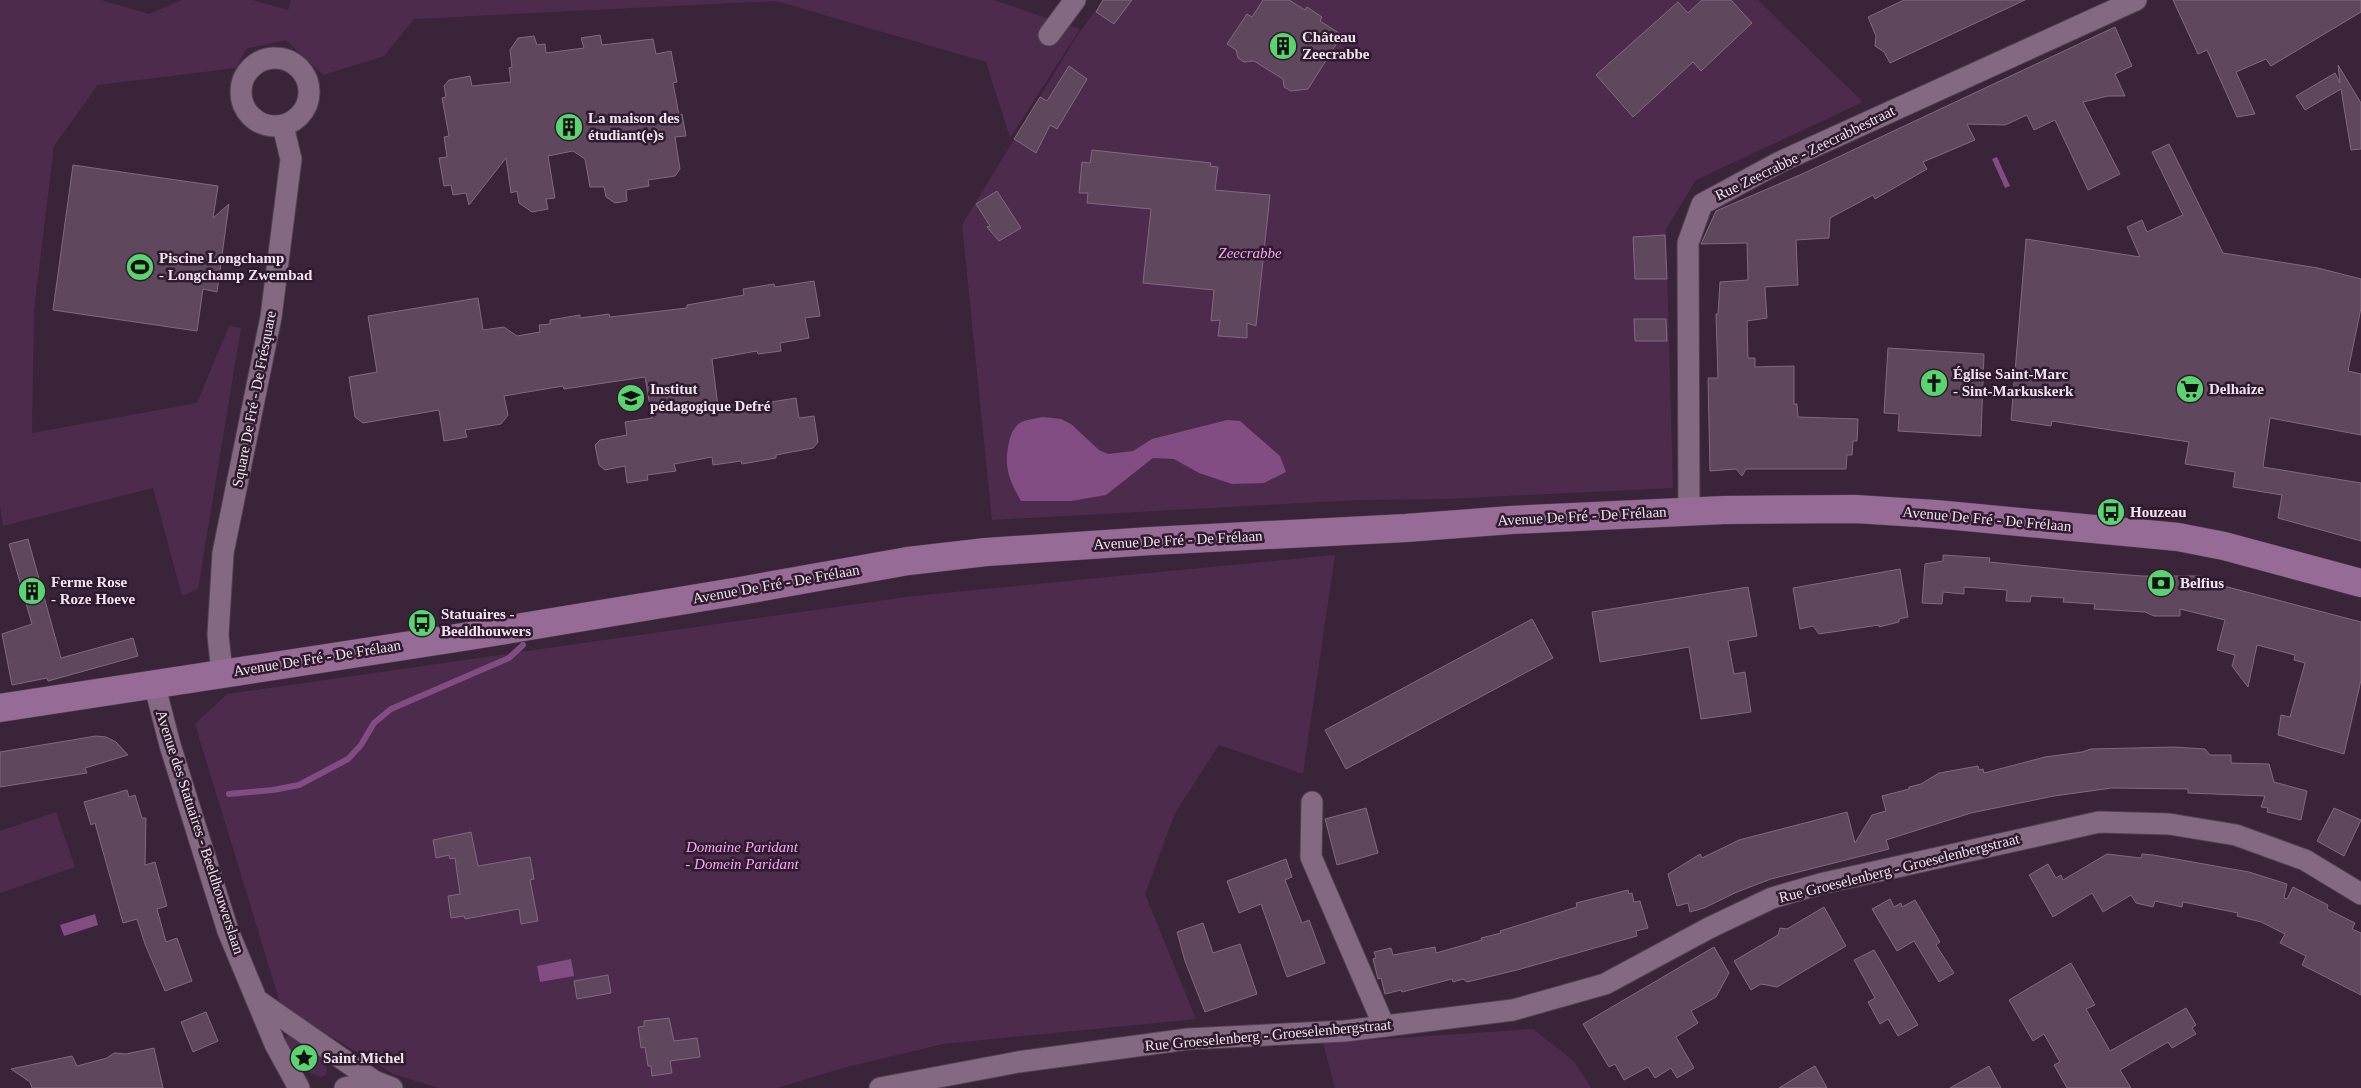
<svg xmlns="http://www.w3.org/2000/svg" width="2361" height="1088" font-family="Georgia,serif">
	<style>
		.green { fill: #4d2b4d }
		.water { fill: #824d82 }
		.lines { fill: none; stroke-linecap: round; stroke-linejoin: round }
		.stream { stroke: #824d82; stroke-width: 6 }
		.building { fill: #5f485e; stroke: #826981 }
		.minor-casing { stroke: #524052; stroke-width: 23 }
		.secondary-casing { stroke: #524052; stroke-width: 29 }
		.minor { stroke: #836a82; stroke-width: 21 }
		.secondary { stroke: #966c96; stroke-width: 28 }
		.labels { text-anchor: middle; stroke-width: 5; stroke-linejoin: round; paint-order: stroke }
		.poi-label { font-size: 15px; font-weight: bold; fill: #f1e3f1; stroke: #2f1a2e; text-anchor: start }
		.street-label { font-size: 15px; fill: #f1e3f1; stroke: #2f1a2e }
		.park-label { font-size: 15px; font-style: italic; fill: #f4a7f3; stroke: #2f1a2e }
	</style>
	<rect width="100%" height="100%" fill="#392439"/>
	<g class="green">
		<path d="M0,0H101L149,14L182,0H252L288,10L291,0H994L1080,29L1010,138L986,62L776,1L414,19L384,56L323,75L286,40L246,49L236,68L98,85L54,146L34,310L32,433L197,403L229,326L241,328L198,589L182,596L153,488L3,526L0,505Z"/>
		<path d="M1103,0H1758L1863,102L1696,180L1666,229L1673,488L1446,499L1358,500L992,520L962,225L1077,36Z"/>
		<path d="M1335,555L1303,774L1219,745L1175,813L1145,894L1196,1019L943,1044L843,1068L777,1088H439L393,1074L281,1006L195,724L227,694L913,596Z"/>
		<path d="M56,812L75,867L0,893V831Z"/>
		<path d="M1533,1029L1574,1061L1591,1088H1335L1323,1043Z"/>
		<path d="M288,1035H294C306,1045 332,1058 326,1075L321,1077L298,1068L283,1041Z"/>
	</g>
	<g class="water">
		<path d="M1997,157L2010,186L2005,188L1992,159Z"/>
		<path d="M1043,417L1061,419L1071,424L1099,450L1108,454L1133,451L1152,439L1227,420L1240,421L1280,456L1286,472L1264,483L1232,484L1199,473L1174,459L1153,458L1106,495L1071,501H1021C1008,478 1003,465 1010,438C1012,431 1016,424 1024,421C1030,419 1037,418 1043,417Z"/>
		<path d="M95,914L98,925L64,936L60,925Z"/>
		<path d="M571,959L574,976L540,982L537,966Z"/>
	</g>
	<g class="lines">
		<path class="stream" d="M229,794L273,790L299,785L348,759L361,745L374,723L391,709L509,658L523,645"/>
	</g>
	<g class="building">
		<path d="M1103,0H1132L1114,24L1096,12Z"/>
		<path d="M1263,0H1289L1305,10L1307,7L1322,17L1320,21L1342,35L1308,89L1291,91L1284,87L1283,79L1254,61L1244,62L1238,58L1236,50L1227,44L1247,14L1252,17Z"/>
		<path d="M1702,0H1731L1752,23L1701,71L1693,62L1633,117L1596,75L1678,2L1688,13Z"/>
		<path d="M1904,0H2025L1890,63L1884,52L1875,46L1876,36L1868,17Z"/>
		<path d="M2173,0H2361V12L2271,66L2266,59L2236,72L2255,114L2237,117L2207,50L2198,54Z"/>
		<path d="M2115,27L2132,66L2115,74L2125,96H2108L2083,102L2120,174L2088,190L2055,120L2034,130L2027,115L2005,125L1967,124L1975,140L1923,162L1927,169L1875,199L1873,195L1830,218L1829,238L1796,240L1798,285L1765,287L1767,318L1747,321L1748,358H1755V367L1794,366V404H1797L1798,417L1858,419L1857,441H1853L1852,455H1847L1846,469H1746L1742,476L1736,469L1710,471L1708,378H1718L1716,314H1718L1720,282L1748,280L1747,243L1701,244L1716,211L1802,174Z"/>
		<path d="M600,35L602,45L653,39L656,54L671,51L677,82L673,83L679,115L682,114L686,136L675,137L680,169L675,176L648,180L649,186L626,190L627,201L615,203L606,197L604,187H590L585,159L573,151L548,156L555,198L546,199L548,209L532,212L519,203L517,191L511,193L506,158L469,205L466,193L453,195L451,185L444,186L439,158L447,157L444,137L449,136L442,98L446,97L444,86L449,80L470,76L472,86L511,82L509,68L512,67L510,50L518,38L534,36L537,45L545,44L546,53L584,48L581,38Z"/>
		<path d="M2338,65L2361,103V149L2351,150L2341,89L2305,110L2296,96L2335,73L2340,83Z"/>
		<path d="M1069,66L1087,79L1057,129L1050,125L1036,153L1014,139L1040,97L1047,101Z"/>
		<path d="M2169,144L2223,253L2318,268L2361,279V308L2348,371L2361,374V435L2270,418L2263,467L2361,483V541L2278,518L2282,495L2233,487L2235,472L2185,464L2189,442L2052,421L2051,426L2011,420L2026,239L2140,257L2127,227L2142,220L2147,232L2183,215L2152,152Z"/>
		<path d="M1092,150L1211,163L1210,166L1218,167L1215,190L1270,195L1256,326L1247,323V338L1218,336L1220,320L1211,321L1214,290L1143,283L1151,209L1087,203L1088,193H1079L1082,162L1090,163Z"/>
		<path d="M73,165L218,186L213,218L229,204L217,292L203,289L197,331L53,310Z"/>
		<path d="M997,191L1021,228L999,241L987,227L990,226L976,204Z"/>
		<path d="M1665,235L1667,279H1635L1633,237Z"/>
		<path d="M814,281L820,316L805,318L809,338L780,343L781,351L758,354L757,351L712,359L718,407L746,403V406L796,398L799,418L814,416L818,442L813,448L776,455V458L742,464L741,461L713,465L712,457L674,464L676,471L647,475L648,480L627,483L625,466L605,470L599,465L595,445L600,440L627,435L625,422L652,418L645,377L564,389L563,386L504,396L508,415L501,424L465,430L467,437L444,441L439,410L363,423L355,417L349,377L377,372L368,316L478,298L483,330L504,327L517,336L540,332L539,325L550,324V320L580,315V318L609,314L610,317L687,308V305L744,295L743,289L774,284L775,287Z"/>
		<path d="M1634,319H1666L1667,341H1635Z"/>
		<path d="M1888,348L1984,354L1981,436L1898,431L1899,414L1884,413Z"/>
		<path d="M28,539L61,658L133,638L138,656L48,681L47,678L12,685L2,634L32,624L9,544Z"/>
		<path d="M1943,555L1990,558L1989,562L2078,571L2142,576H2201V580L2361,622V680L2344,754L2278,735L2281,715L2290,717L2305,663L2294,660L2295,655L2257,645L2248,687L2232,666L2235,655L2217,650L2225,620L2180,609V616H2154L2145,612L2094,609L2095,604L2063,602L2064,598L2031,596L2030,602L2006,601L2007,590L1964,587V594L1943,592L1942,604L1922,603L1925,564L1943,561Z"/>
		<path d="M1900,569L1908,617L1899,619V622L1879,627V625L1819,634L1813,626L1800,629L1793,588Z"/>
		<path d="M1748,587L1757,636L1728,641L1734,674L1745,672L1751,712L1701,719L1689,647L1600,662L1592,612Z"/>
		<path d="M1532,619L1553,658L1346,769L1325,730Z"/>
		<path d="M96,736L106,737L116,742L128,755L85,768L87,773L0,787V752Z"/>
		<path d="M2174,747L2205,749L2210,755H2231V763L2269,764L2274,782L2307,791L2301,820L2267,812L2268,808L2261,807L2265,796L2188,793V789L2112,788L2054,796L1971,813L1886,840L1889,849L1771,879L1737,892L1704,908L1690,912L1688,903L1677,906L1668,874L1700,854L1702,858L1739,840L1847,812L1855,843L1872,815L1886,811L1882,796L1909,789V787L1921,784L1939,773L1978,766L1979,770L1983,769L1984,773L2045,757L2082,752L2091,749Z"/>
		<path d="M127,790L129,797L135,795L142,818H146L145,865L155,862L167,906L157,909L166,942L177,938L192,981L165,991L145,944L137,919L123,923L95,823L91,825L84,802Z"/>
		<path d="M1366,808L1378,853L1337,865L1325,819Z"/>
		<path d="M2334,808L2361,820L2344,856L2317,841Z"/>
		<path d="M471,832L478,866L530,857L534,879L530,880L538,921L521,924L519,909L465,919L464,916L451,918L448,896L460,894L455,858L450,859L449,855L436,858L433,840Z"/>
		<path d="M2107,854L2141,858L2142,854L2153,855L2249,872L2287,884L2284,898L2287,899L2293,887L2328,905L2327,909L2355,923L2352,929L2361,933V995L2302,965L2306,956L2280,943L2285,934L2261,922L2237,916L2238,913L2183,902L2182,907L2155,901L2153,907L2136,903L2131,895L2103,912L2092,893L2053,917L2029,875L2048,864L2056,878L2061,875L2063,880Z"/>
		<path d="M1286,859L1292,877L1285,880L1302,923L1309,920L1325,963L1287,977L1261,904L1239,913L1227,881Z"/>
		<path d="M1628,890L1629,894L1632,893L1634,902L1640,901L1648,928L1636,931L1637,936L1517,970L1467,982L1463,979L1453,982L1452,979L1402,992L1401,990L1385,994L1381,978L1378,979L1373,959L1376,958L1374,952L1391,948L1393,955L1435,947L1436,953L1482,940L1481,938L1501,933L1500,931L1577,907L1576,903Z"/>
		<path d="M1890,899L1894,907L1901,903L1902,907L1915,900L1940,942L1936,945L1954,973L1939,982L1914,941L1897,951L1872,909Z"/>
		<path d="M1824,907L1846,946L1777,987L1761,984L1751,990L1734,961L1778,935L1780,928L1787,929Z"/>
		<path d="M1203,923L1213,953L1240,944L1257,994L1205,1012L1185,961L1177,932Z"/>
		<path d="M1714,947L1729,973L1716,997L1691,1011L1698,1023L1676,1037L1694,1068L1677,1078L1671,1068L1655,1078L1648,1067L1624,1080L1615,1064L1609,1067L1583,1024Z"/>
		<path d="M1874,950L1918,1025L1898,1036L1888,1019L1880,1024L1868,1002L1875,998L1854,960Z"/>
		<path d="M2071,963L2095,1005L2086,1009L2110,1051L2186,1008L2196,1025L2192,1028L2196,1034L2172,1048L2168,1042L2120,1070L2131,1088H2067L2054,1065L2060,1062L2044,1034L2033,1041L2009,1000Z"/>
		<path d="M608,975L611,993L577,999L574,981Z"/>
		<path d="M206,1012L218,1041L193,1052L181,1022Z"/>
		<path d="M669,1018L674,1041L697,1038L700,1057L670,1061L672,1073L652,1076L651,1066H648L645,1047L641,1048L638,1027L644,1026V1021Z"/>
		<path d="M154,1048L163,1088H32L30,1082L11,1069L72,1056L77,1066L107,1058L114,1053L126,1054Z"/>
		<path d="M1815,1066L1827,1088H1779L1808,1070Z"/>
		<path d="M1989,1066L2001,1088H1950Z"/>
	</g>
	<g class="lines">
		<defs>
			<g id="minor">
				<path d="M1049,35L1075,0"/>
				<circle cx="275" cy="92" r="34"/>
				<path d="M1689,510L1688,243L1702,204L1780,162L2136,0"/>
				<path d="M222,673L218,635L223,553L271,317L291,159L283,126"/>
				<path d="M154,683L170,745L228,931L275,1044L299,1088"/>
				<path d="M1312,802L1311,857L1384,1026"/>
				<path d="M257,1000L374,1081L392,1088"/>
				<path d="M345,1088L374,1081"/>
				<path d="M880,1088L1018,1062L1188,1039L1345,1031L1513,1010L1605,984L1709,928L1772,898L1820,884L2099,822L2169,824L2236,835L2305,860L2361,894"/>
			</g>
			<path id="secondary" d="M0,708L463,637L740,591L908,561L986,552L1151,541L1406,528L1511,520L1724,510L1855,509L1935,514L2178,537L2224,546L2361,583"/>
		</defs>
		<use href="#minor" class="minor-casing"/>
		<use href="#secondary" class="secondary-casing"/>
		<use href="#minor" class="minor"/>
		<use href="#secondary" class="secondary"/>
	</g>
	<defs>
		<symbol id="building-disc" viewBox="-11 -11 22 22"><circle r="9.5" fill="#59d56f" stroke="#2f1a2e"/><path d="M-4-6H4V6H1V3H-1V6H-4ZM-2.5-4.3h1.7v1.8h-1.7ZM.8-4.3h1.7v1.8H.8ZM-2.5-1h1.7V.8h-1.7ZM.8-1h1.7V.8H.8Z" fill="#111"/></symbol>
		<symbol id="stadium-disc" viewBox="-11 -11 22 22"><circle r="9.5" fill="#59d56f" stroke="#2f1a2e"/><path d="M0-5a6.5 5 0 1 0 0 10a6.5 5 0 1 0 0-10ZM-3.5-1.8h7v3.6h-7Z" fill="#111"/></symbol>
		<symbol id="church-disc" viewBox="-11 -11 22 22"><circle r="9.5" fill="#59d56f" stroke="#2f1a2e"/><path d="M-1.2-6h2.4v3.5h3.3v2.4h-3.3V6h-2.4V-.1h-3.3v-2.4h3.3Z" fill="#111"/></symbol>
		<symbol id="supermarket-disc" viewBox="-11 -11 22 22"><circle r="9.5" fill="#59d56f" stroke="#2f1a2e"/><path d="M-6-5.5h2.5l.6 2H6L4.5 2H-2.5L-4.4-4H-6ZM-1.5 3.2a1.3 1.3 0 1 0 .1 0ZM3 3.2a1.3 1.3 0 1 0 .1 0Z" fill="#111"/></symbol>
		<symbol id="university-disc" viewBox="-11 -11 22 22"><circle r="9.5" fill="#59d56f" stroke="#2f1a2e"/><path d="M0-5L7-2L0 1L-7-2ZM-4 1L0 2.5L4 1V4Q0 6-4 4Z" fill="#111"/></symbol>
		<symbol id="bus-disc" viewBox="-11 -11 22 22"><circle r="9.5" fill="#59d56f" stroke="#2f1a2e"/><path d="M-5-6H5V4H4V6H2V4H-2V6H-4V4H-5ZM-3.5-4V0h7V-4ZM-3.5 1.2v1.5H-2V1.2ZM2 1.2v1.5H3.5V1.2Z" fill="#111"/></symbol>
		<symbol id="bank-disc" viewBox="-11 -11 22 22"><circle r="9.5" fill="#59d56f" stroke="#2f1a2e"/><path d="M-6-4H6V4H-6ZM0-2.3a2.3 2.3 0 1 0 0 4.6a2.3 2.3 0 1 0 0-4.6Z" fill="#111"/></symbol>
		<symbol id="sight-disc" viewBox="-11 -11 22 22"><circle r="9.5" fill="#59d56f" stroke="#2f1a2e"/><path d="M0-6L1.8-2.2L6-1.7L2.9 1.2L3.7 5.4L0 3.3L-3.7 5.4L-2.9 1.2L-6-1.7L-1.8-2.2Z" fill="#111"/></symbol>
	</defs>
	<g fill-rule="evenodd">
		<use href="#building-disc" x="1267" y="30" width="32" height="32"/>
		<use href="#building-disc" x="553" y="111" width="32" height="32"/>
		<use href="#stadium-disc" x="124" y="251" width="32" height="32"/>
		<use href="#church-disc" x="1918" y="367" width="32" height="32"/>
		<use href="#supermarket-disc" x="2174" y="373" width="32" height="32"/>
		<use href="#university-disc" x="615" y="382" width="32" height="32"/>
		<use href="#bus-disc" x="2095" y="496" width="32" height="32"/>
		<use href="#bank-disc" x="2145" y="567" width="32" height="32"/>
		<use href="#building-disc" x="16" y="575" width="32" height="32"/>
		<use href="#bus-disc" x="406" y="607" width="32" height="32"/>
		<use href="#sight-disc" x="288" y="1042" width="32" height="32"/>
	</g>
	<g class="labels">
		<g class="poi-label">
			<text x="1302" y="42">Château<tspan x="1302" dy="17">Zeecrabbe</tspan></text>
			<text x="588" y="123">La maison des<tspan x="588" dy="17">étudiant(e)s</tspan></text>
			<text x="159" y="263">Piscine Longchamp<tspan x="159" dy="17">- Longchamp Zwembad</tspan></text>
			<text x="1953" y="379">Église Saint-Marc<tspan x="1953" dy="17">- Sint-Markuskerk</tspan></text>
			<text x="650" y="394">Institut<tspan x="650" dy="17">pédagogique Defré</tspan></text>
			<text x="2209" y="394">Delhaize</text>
			<text x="2130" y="517">Houzeau</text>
			<text x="51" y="587">Ferme Rose<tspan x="51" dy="17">- Roze Hoeve</tspan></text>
			<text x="2180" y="588">Belfius</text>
			<text x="441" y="619">Statuaires -<tspan x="441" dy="17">Beeldhouwers</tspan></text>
			<text x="323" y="1063">Saint Michel</text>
		</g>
		<g class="street-label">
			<text transform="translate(1805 153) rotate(-26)" y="5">Rue Zeecrabbe - Zeecrabbestraat</text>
			<text transform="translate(254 399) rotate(-79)" y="5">Square De Fré - De Frésquare</text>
			<text transform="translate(1582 516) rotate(-3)" y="5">Avenue De Fré - De Frélaan</text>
			<text transform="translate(1987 519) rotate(5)" y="5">Avenue De Fré - De Frélaan</text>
			<text transform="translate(1178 540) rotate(-3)" y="5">Avenue De Fré - De Frélaan</text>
			<text transform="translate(776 584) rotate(-10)" y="5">Avenue De Fré - De Frélaan</text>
			<text transform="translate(317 658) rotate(-9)" y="5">Avenue De Fré - De Frélaan</text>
			<text transform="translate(200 832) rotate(72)" y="5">Avenue des Statuaires - Beeldhouwerslaan</text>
			<text transform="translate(1899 868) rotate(-14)" y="5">Rue Groeselenberg - Groeselenbergstraat</text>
			<text transform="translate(1268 1035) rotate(-5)" y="5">Rue Groeselenberg - Groeselenbergstraat</text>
		</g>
		<g class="park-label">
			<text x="1250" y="258">Zeecrabbe</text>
			<text x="742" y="852">Domaine Paridant<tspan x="742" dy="17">- Domein Paridant</tspan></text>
		</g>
	</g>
</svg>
